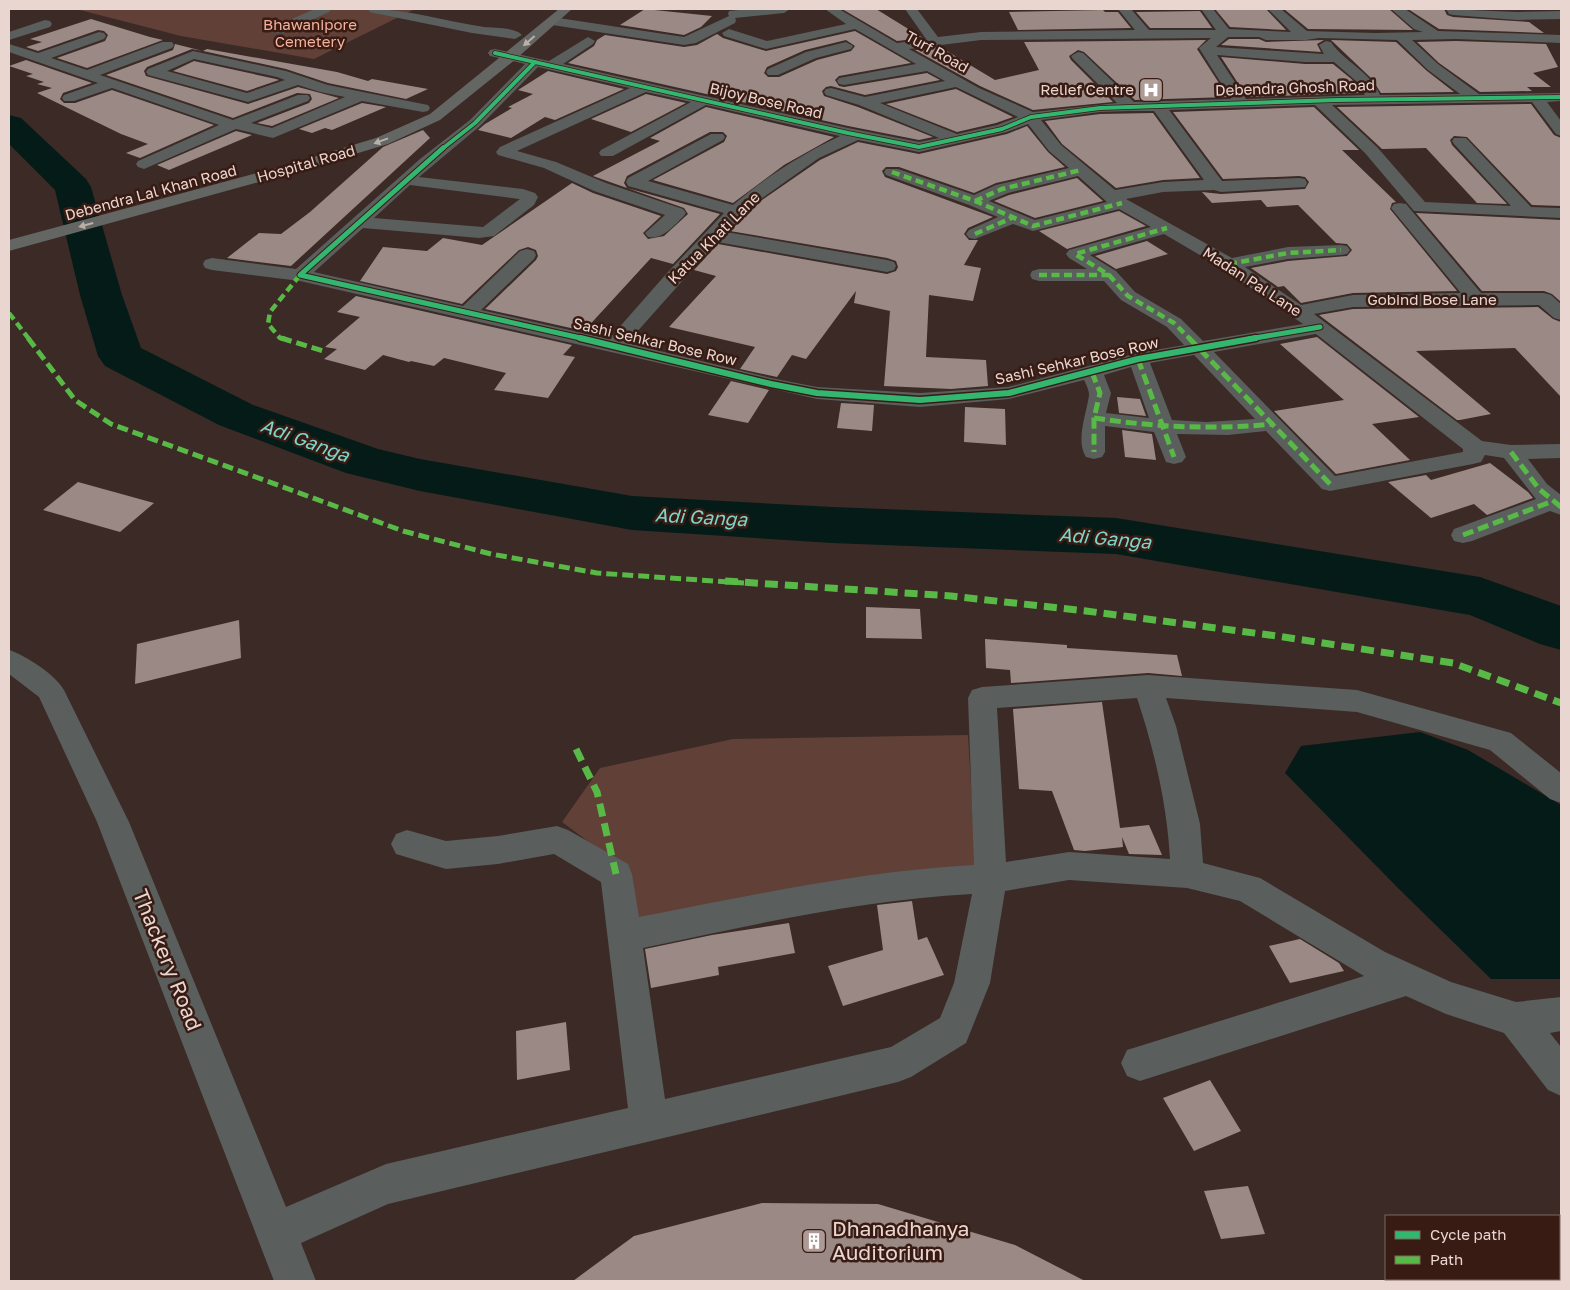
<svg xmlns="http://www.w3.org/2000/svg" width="1570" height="1290" font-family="'Golos Text',sans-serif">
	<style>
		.green { fill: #614038 }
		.water { fill: #051b18 }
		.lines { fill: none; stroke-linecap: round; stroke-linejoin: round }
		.river { fill: #051b18; fill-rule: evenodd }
		.building { fill: #9a8984; fill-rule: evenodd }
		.minor { fill: #5a5e5c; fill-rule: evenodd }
		.major { fill: #646664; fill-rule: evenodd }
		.quiet-far2 { stroke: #58b947; stroke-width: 4.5; stroke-dasharray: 8 4.5; stroke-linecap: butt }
		.quiet-far1 { stroke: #58b947; stroke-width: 5; stroke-dasharray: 11 5; stroke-linecap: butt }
		.quiet { stroke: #58b947; stroke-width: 7; stroke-dasharray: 13 7; stroke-linecap: butt }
		.cycleway-far2-casing { stroke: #381c14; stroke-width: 5.5 }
		.cycleway-far1-casing { stroke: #381c14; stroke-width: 7 }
		.cycleway-casing { stroke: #381c14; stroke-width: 9 }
		.cycleway-far2 { stroke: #33b770; stroke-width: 4 }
		.cycleway-far1 { stroke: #33b770; stroke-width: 5 }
		.cycleway { stroke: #33b770; stroke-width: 6 }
		.oneway { fill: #bbafaa }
		.labels { text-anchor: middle; stroke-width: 5; stroke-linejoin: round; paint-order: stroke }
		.far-park-label { font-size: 15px; fill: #f6b19d; stroke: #381c14 }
		.far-street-label { font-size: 15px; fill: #ead6d0; stroke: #381c14 }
		.far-poi-label { font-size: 15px; fill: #ead6d0; stroke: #381c14; text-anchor: end }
		.water-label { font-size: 19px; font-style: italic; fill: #7dd5cb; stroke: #381c14 }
		.near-street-label { font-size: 21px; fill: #ead6d0; stroke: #381c14 }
		.near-poi-label { font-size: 21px; fill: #ead6d0; stroke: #381c14; text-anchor: start }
	</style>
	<rect width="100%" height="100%" fill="#3b2a25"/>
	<g class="green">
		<path d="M76,9H415L314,59L181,36Z"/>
		<path d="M968,735L976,868L638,919L629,872L562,822L600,768L733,739Z"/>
	</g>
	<path class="water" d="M1420,732L1468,750L1561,805V979H1491L1399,889L1285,773L1301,746Z"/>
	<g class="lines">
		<path class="river" d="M9,115L21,118L86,179L91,187L122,295L141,348L253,405L378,449L420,459L632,496L832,507L1116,518L1480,577L1561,606V650L1540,644L1470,615L1116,554L832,543L632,530L420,491L346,473L219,425L105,366L98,356L80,295L55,190L9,144Z"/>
	</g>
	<g class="building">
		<path d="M645,9L712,16L701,27L684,35L620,25Z"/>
		<path d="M842,9H876L923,38L897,41Z"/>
		<path d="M1215,9H1266L1286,30L1230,27Z"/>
		<path d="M1284,9H1389L1413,30L1308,29Z"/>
		<path d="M1408,9H1444L1447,15L1453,17L1529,22L1544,33L1439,29Z"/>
		<path d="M1103,10L1105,12H1118L1131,28L1018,30L1009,12Z"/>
		<path d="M1200,11L1212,28H1150L1136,12Z"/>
		<path d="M91,19L150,37L163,40L87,68L57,58L105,41L108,35L104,31L98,30L38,51L26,47L42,42L30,39Z"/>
		<path d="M855,31L911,63L839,76L835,80L839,86L844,87L927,73L940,80L865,95L831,86L826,87L822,91L824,96L858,107L933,137L919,140L848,126L568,63L594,46L597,40L605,35L684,47L697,45L717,34L723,38L766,51ZM846,40L855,46L851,51L817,60L779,77H768L764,73L767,67L805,50Z"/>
		<path d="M1229,39H1259L1266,42L1324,40L1317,44L1321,52L1221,45Z"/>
		<path d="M1206,40L1197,49L1228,97L1135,100L1084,52L1078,50L1069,56L1071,60L1113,102L1033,110L980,86L915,50L940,47L995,80L1039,70L1024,42Z"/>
		<path d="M1331,40L1396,42L1427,71L1454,92L1381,93L1371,78Z"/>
		<path d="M1456,41L1546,44L1558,67L1533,73L1551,87H1527L1532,91L1480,92L1439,63L1417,42Z"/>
		<path d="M175,44L203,51L192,49L147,67L144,71L146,76L248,104L298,87L339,98L272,126L257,123L309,103L312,99L310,94L297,93L233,118L106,75L173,50Z"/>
		<path d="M207,49L337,72L368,81L372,79L428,89L406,99L328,83L286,69L203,51Z"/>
		<path d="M1221,57L1305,64H1333L1355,82L1362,93L1247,97Z"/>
		<path d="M26,60L92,83L63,93L60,99L64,103H75L112,90L214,125L140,158L126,153L148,144L121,134L37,93L52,88L37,84L44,82L26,76L33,74L9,66Z"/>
		<path d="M194,61L276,79L279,80L247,91L173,71Z"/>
		<path d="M548,71L624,89L555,120L545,117L511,138L478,130L485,124L512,108L508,107L533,94L518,90Z"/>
		<path d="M956,89L1013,117L996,123L957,132L886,104Z"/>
		<path d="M646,94L686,103L631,132L591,119Z"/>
		<path d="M362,103L386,107L332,130L325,128L312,133L299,129Z"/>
		<path d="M1531,104L1554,135L1561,138V206L1532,205L1467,137L1454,136L1450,140L1452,145L1507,204L1477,203L1426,148L1382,149L1337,107Z"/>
		<path d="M706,107L834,137L784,165L733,203L653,180L724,142L727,136L723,132H710L627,176L624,183L627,188L720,214L673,264L651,258L584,331L485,309L536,260L538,256L536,250L528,247L519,250L462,304L360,281L383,247L427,251L443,238L482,245L572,183L593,193L661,216L643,233L648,239L664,236L688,214L684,208L607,181L593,176L660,141L650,138Z"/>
		<path d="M1314,107L1359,150H1342L1396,202L1392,203L1390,209L1457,291L1353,293L1301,303L1284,286L1278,287L1251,268L1288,261L1347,256L1352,250L1347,244L1336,243L1298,205L1267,207L1261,200L1212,203L1202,192L1221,194L1305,189L1309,182L1305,177L1299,176L1223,179L1173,112Z"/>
		<path d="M1153,113L1200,178L1163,180L1116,188L1062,144L1045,121L1100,114Z"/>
		<path d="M1027,126L1048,152L1065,167L996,183L974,193L899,167H886L882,171L885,177L993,217L968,228L964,234L969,240H978L964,265L981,268L973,301L929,295L926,357L986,360L988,386L951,389L884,386L890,311L854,303L856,291L806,359L792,355L777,377L740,369L755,347L669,327L716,276L694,270L718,244L887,274L896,271L898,267L896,261L887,258L730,231L762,200L820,160L858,142L919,154L1007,134Z"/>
		<path d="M423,130L430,138L291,266L227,258L259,233L281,234L310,212L383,147Z"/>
		<path d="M236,131L252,135L169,170L157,165Z"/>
		<path d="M1077,178L1103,201L1035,218L994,201L1009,195Z"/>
		<path d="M1119,211L1146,226L1067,249L1039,231Z"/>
		<path d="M1416,213L1561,220V302L1552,294L1544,291H1482Z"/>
		<path d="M1147,241L1168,254L1116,269L1095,256Z"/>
		<path d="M356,296L572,345L563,355L575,357L548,398L494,390L506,373L444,358L434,366L411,361L409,362L383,355L365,370L324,359L337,349L325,347L360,317L337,312Z"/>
		<path d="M1538,307L1553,319L1561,322V397L1515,348L1416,351L1491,414L1460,420H1457L1319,315L1353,309Z"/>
		<path d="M1317,337L1419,417L1372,424L1410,460L1336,474L1274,411L1344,400L1280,344Z"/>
		<path d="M731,381L769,390L748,423L708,415Z"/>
		<path d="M1117,397L1140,399L1146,416L1119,413Z"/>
		<path d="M841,403L874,405L872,431L837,428Z"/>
		<path d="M965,407L1005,409L1006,445L964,442Z"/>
		<path d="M1122,430L1152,434L1156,460L1125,457Z"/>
		<path d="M1490,463L1528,492L1533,498L1487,515L1474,504L1431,518L1388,482L1426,475L1431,480Z"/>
		<path d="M78,482L154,503L120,532L43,510Z"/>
		<path d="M866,607L920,609L922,639L866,638Z"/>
		<path d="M239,620L241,658L135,684L137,644Z"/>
		<path d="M985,639L1067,645V648L1177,655L1182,676L1148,673L1011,683L1010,670L986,668Z"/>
		<path d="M1102,702L1120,828L1149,825L1162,855L1129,854L1122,837L1123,847L1085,851L1074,850L1052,791L1019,789L1013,709Z"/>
		<path d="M912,901L918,940L927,937L944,975L843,1006L828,966L883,950L877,905Z"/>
		<path d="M789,923L795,953L718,967L719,975L651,988L645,949L712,935Z"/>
		<path d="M1300,939L1339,963L1344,971L1290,983L1269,946Z"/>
		<path d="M566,1022L570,1070L517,1080L516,1031Z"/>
		<path d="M1210,1080L1241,1131L1194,1151L1163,1098Z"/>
		<path d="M1248,1186L1265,1234L1221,1239L1204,1191Z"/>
		<path d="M762,1203L878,1204L1015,1245L1085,1281H573L634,1236Z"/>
	</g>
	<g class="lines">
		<g class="minor">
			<path d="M315,9H331L329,12L283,33H273L271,30L273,27Z"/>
			<path d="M368,9C407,9 445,21 484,27C494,28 515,27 522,35L515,39L472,33L374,13L370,12Z"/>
			<path d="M748,9H790L784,13L735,18L736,20L735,23L696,43L684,45L552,25L546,21L552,17L684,37L729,16L728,14L729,11Z"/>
			<path d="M825,9H839L897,43L926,39L905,9H917L938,37L981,32L1135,30L1118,9H1131L1149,30H1216L1201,9H1213L1229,29L1291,32L1268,9H1281L1307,31L1375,33L1423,32L1414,29L1391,9H1405L1438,31L1561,35V43L1456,39L1412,40L1438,64L1479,94L1561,93V101L1547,102L1561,121V136L1556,134L1532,102L1332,105L1377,147L1425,202L1511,206L1454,144L1452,141L1454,138H1466L1531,207L1561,208V218L1414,211L1365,153L1315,105L1169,110L1222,181L1299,178L1305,179L1307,183L1305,187L1221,192L1214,190L1163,192L1126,199L1232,258L1288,247L1341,245L1347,246L1350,250L1347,254L1341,255L1288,259L1245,267L1301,305L1353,295L1461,293L1391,208L1394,204L1400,203L1406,204L1481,293H1544L1551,295L1561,304V320L1554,318L1539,305L1353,307L1314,314L1482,441L1511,445L1561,444V458L1528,459L1547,484L1561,495V515L1550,511L1472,541L1463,543L1454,541L1451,535L1454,529L1536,499L1504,458L1485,455L1481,462L1473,464L1330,491L1322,489L1266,431L1228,435L1177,434L1186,457L1182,462L1174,464L1166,462L1154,432L1105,426V452L1102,457L1094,459L1086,457C1075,441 1087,412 1089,395C1089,390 1086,384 1084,380L1009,399L920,407L817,399L300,281L212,270L205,268L203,264L205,260L212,258L296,269L420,159L470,120L525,64L490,56L488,53L490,50L495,49L549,61L588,37L595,41L593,44L563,64L848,128L919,142L939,138L859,105L826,95L824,92L826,89L831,88L865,97L945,81L927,71L844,85L839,84L837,81L839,78L916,64L855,29L766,49L724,36L722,33L729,29L767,41L846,24ZM1228,37H1259L1266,40H1306L1319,38L1397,40L1428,70L1460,94L1380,95C1370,71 1344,62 1331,42L1326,41L1319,45L1324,54L1216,47ZM1211,38L1199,48L1231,99L1134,102L1083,53L1078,52L1071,56L1073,59L1117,103L1033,112L979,88L909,49L981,40ZM1217,55L1305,62H1334L1356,81L1365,95L1246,99ZM538,67L630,88L500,147L496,152L498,155L544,168L594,191L665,215L645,233L648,237C663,240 673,226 683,217L686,213L683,209L606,183L556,162L517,151L646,92L691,102L601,150L599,153L601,156H613L706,105L840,136C802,154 766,177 733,205L648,181L723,140L725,137L723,134H711L628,178L626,182L628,186L724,213L667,273L609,339L481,310L534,259L536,255L534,251L527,249L520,251L463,306L314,272L363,228L479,238L494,236L534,205L538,197L535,193L523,189L419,177L480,126ZM956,87L1018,117L997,125L957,134L880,103ZM1130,111H1154L1204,180L1163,182L1115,190L1061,145L1041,120L1100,112ZM1028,124L1049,151L1069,168L996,185L974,195L898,169H886L884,172L886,175L969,205L998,217L969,230L966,234L969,238L975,239L1013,224L1033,231L1119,209L1151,227L1069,250L1066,254L1069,258L1087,269H1039L1032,271L1030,275L1032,279L1039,281H1104L1121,300L1167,327L1184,345L1138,353L1008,387L920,393L817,387L771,378L627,343L717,242L887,272L894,270L896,266L894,262L887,260L726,232L761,199L819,158L858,140L919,152L1007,132ZM1078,176L1107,202L1035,220L989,201L1008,193ZM410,185L519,199H520L483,227L374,218ZM1164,234L1222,268L1303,324L1203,341L1181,319L1135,292L1116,271L1090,255ZM1316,334L1463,449V452L1335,476L1214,352ZM1194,355L1255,419L1206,422L1172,420L1150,363ZM1131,367L1149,418L1106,413L1111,393L1104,375Z"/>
			<path d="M1446,9L1517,12L1561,11V19L1517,20L1453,15L1449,14Z"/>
			<path d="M45,20L50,21L52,24L50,27L9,40V32Z"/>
			<path d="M99,32L104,33L106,36L104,39L51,58L87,70L162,42H172L174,45L172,48L100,75L233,120L298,95H308L310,98L308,101L251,123L272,128L345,97L320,92L298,85L248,102L148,75L146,72L148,69L193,51L286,71L328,85L428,105L430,108L428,111L423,112L362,101L273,138L236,129L144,169L138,167L136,164L138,161L219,125L112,88L74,101H64L62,98L64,95L98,83L9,52V44L38,53ZM194,59L277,77L285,80L247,93L167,71Z"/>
			<path d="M846,42L853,46L851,49L816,58L778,75H768L766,72L768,69L806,52Z"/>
			<path d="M9,650C25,655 56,675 64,690L129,822L286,1207L386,1164L628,1108L601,882L554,854L498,864L446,869L396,854L391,844L396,834L407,830L446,841L498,836L557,826L568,830L628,864L632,874L639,917C749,896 861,871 974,865L968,698L972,690L982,687L1148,675L1357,690L1511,733L1561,773V803L1550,799L1490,750L1357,712L1166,698L1176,726L1200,824L1203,863L1260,878L1385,952L1451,982L1516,1002L1561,997V1031L1550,1033L1561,1047V1096L1548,1090L1504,1033L1446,1014L1406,996L1140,1081L1127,1076L1121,1063L1127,1050L1364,976L1240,901L1187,888L1069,880L1005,891L990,983L966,1043L911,1077L898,1082L388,1204L301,1243L316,1281H274L97,822L39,697L9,674ZM1137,698C1154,749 1167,804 1170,859L1069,852L1006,862L997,708ZM972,894L954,983L940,1018L891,1047L665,1099L643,948C751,925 861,900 972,894Z"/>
		</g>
		<path class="major" d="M559,9H572L516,59L440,120L388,144L299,171L9,251V240L287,165L376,138L430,114Z"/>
		<g class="quiet-far2">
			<path d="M892,172L975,201L1033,226L1122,203"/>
			<path d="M975,201L1002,189L1081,170"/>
			<path d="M975,234L1014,217"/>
			<path d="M1229,264L1288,253L1341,250"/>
			<path d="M1039,275H1109L1075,254L1167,228"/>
			<path d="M1109,275L1128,296L1174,323L1190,339"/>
			<path d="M9,313L29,339"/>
			<path d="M285,339L280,338L268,324L270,312L300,275"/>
		</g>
		<g class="quiet-far1">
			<path d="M28,338L75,400L111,424L403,531L491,554L597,573L744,583"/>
			<path d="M281,338L323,351"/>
			<path d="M1189,338L1330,484"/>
			<path d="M1138,359L1174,457"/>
			<path d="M1092,372L1100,393L1094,418V452"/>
			<path d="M1094,418C1154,427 1213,430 1274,424"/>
			<path d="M1511,452L1539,489L1561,507"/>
			<path d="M1463,535L1553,501"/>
		</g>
		<g class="quiet">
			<path d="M725,581L951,596L1086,611L1277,636L1453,663L1561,703"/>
			<path d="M576,749L597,792L616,874"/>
		</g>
		<defs>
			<g id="cycleway-far2">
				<path d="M495,53L848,133L919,147L1002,129L1031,117L1100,108L1337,100L1561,97"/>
				<path d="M442,149L475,123L535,62"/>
			</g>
			<g id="cycleway-far1">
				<path d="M443,148L300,275L585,339"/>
				<path d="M1249,339L1320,327"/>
			</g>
			<path id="cycleway" d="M580,338L771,384L817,393L920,400L1009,393L1138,359L1256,338"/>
		</defs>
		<use href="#cycleway-far2" class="cycleway-far2-casing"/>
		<use href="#cycleway-far1" class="cycleway-far1-casing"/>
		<use href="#cycleway" class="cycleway-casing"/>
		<use href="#cycleway-far2" class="cycleway-far2"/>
		<use href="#cycleway-far1" class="cycleway-far1"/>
		<use href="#cycleway" class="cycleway"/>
	</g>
	<defs><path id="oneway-solid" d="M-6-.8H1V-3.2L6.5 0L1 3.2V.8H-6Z" transform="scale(1.25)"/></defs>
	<g class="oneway">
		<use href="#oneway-solid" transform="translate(529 41) rotate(139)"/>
		<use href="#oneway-solid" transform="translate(381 141) rotate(160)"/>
		<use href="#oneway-solid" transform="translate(86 225) rotate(165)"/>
	</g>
	<defs>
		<symbol id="hospital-square" viewBox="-11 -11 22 22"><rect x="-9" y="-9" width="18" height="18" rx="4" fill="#ad9a94" stroke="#381c14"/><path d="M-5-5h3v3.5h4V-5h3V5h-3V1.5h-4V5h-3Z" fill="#fff"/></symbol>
		<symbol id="building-square" viewBox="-11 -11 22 22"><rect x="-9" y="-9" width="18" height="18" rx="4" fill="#ad9a94" stroke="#381c14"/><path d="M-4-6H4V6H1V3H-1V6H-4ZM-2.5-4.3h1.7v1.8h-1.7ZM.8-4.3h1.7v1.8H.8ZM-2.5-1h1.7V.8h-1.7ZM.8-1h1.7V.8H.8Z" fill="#fff"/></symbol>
	</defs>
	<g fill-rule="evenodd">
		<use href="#hospital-square" x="1137" y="76" width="28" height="28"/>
		<use href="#building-square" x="800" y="1227" width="28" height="28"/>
	</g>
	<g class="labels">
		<g class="far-park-label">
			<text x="310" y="30">Bhawanipore<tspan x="310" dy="17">Cemetery</tspan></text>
		</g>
		<g class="far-street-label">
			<text transform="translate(937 52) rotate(29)" y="5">Turf Road</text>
			<text transform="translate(1295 88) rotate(-2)" y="5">Debendra Ghosh Road</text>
			<text transform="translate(766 101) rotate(13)" y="5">Bijoy Bose Road</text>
			<text transform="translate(306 164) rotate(-16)" y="5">Hospital Road</text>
			<text transform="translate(151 193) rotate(-15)" y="5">Debendra Lal Khan Road</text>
			<text transform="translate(714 238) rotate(-45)" y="5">Katua Khati Lane</text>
			<text transform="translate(1252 282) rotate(33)" y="5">Madan Pal Lane</text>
			<text x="1432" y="305">Gobind Bose Lane</text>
			<text transform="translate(655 342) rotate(13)" y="5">Sashi Sehkar Bose Row</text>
			<text transform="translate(1077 361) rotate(-13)" y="5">Sashi Sehkar Bose Row</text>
		</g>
		<g class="far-poi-label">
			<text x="1134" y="95">Relief Centre</text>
		</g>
		<g class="water-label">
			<text transform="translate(305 440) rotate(20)" y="7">Adi Ganga</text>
			<text transform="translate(701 517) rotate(3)" y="7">Adi Ganga</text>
			<text transform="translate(1105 538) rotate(5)" y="7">Adi Ganga</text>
		</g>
		<g class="near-street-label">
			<text transform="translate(167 960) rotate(68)" y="7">Thackery Road</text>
		</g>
		<g class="near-poi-label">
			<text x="832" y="1236">Dhanadhanya<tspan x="832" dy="24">Auditorium</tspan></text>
		</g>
	</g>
	<rect width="1570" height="1290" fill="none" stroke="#ead6d0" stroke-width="20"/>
	<rect x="1385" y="1215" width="175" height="65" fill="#381c14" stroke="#7f665f"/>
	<rect x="1395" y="1231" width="25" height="8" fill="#33b770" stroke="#7f665f"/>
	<text x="1430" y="1240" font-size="15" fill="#ead6d0">Cycle path</text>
	<rect x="1395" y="1256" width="25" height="8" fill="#58b947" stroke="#7f665f"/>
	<text x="1430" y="1265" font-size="15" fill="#ead6d0">Path</text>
</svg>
